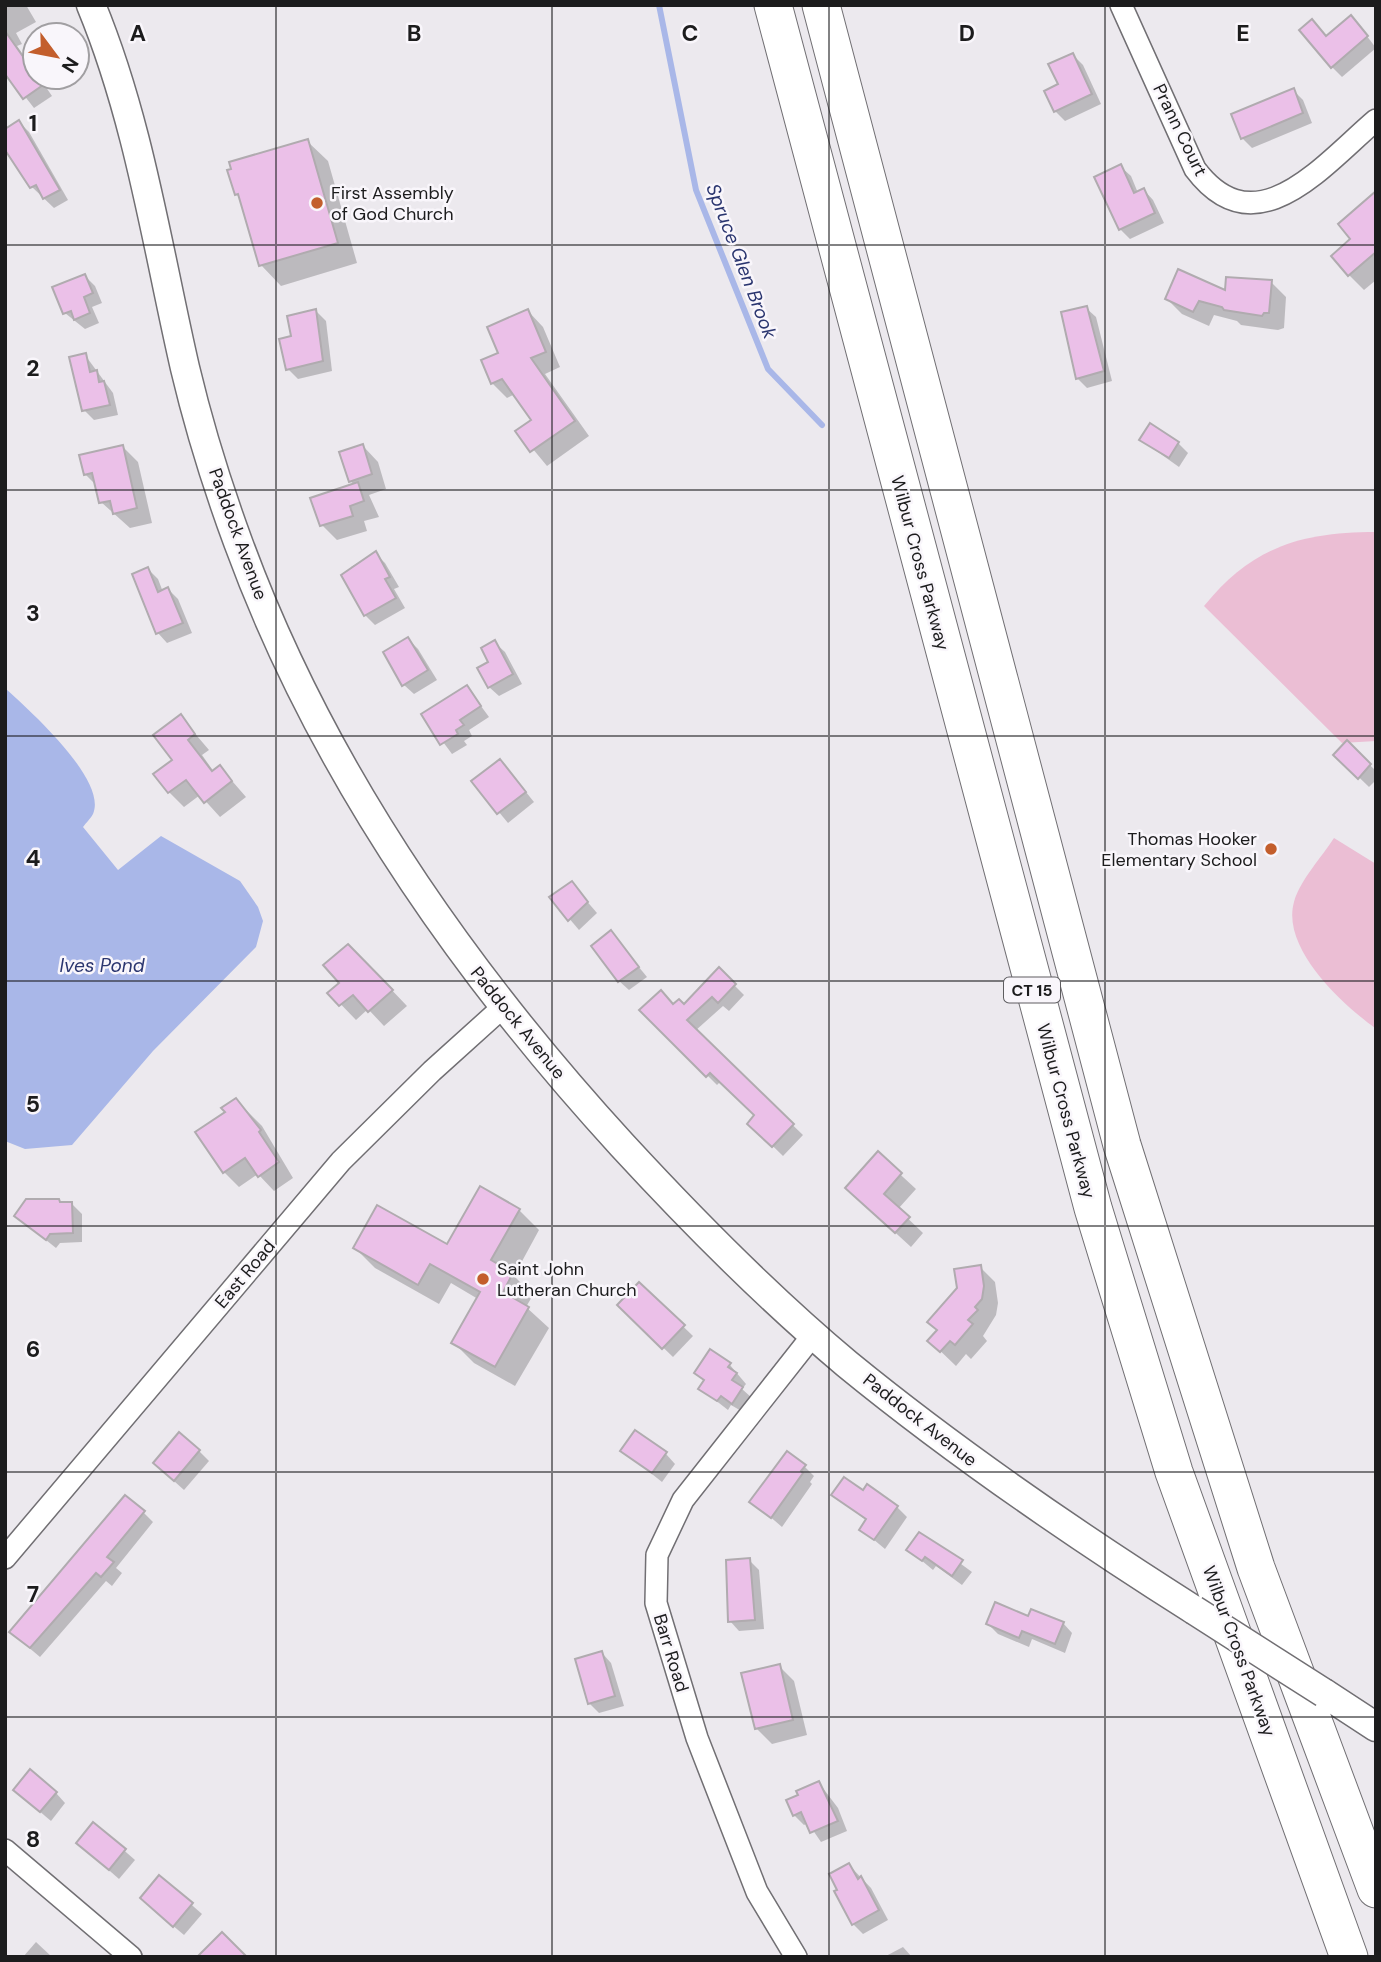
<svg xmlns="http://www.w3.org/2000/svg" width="1381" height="1962" font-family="'DM Sans',sans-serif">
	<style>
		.green { fill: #ebbed4 }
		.water { fill: #a9b7e8 }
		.shadow { fill: #0003 }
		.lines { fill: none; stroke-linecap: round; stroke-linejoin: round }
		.stream { stroke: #a9b7e8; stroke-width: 6 }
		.building { fill: #ebc0e8; stroke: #b0abaf; stroke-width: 2 }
		.minor-casing { stroke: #716f73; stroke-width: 24 }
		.secondary-casing { stroke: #716f73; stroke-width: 31 }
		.motorway-casing { stroke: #716f73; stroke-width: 39 }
		.minor { stroke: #fff; stroke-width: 21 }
		.secondary { stroke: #fff; stroke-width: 28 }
		.motorway { stroke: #fff; stroke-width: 37 }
		.secondary-bridge-casing { stroke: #716f73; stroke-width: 31; stroke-linecap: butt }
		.secondary-bridge { stroke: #fff; stroke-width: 28 }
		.grid { fill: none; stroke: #1c1c1d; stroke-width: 2; stroke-opacity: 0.55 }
		.poi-dot { fill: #c35e2c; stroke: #f9f6fb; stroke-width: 2.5 }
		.labels { text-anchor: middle; stroke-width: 5; stroke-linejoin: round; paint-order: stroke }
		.shield { fill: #f9f6fb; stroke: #5e5d60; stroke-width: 2 }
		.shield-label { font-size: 16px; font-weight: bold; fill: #1c1c1d }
		.street-label { font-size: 18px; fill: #1c1c1d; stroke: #f9f6fb }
		.poi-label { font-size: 18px; fill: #1c1c1d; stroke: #f9f6fb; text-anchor: start }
		.water-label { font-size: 19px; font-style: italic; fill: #2a356f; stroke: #f9f6fb }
		.grid-label { font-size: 23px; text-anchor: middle; font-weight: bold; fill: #1c1c1d; stroke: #f9f6fb; stroke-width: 5; stroke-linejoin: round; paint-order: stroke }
	</style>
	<rect width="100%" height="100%" fill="#ece9ee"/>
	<g class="green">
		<path d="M1376,532V741L1342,743L1204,606C1252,547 1301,532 1376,532Z"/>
		<path d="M1334,838L1376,864L1375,1028C1342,1004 1281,948 1294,902C1300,880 1322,857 1334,838Z"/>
	</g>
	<path class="water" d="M5,688C28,709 108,780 93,814C91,818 86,823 83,827L118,870L161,836L240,881L258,907L263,921L256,947L153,1051L72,1145L25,1149L5,1141Z"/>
	<g class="shadow">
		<path d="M5,5H26L36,22L16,33L22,44L17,46L35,72V77H39L52,96L34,108L5,71Z"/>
		<path d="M1360,27L1376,48L1342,77L1332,67L1327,37Z"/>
		<path d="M1073,55L1083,65L1101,104L1065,121L1055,111L1060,85Z"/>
		<path d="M1293,90L1303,100L1312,123L1252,148L1242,138Z"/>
		<path d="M19,122L29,132L68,200L54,208L32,187Z"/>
		<path d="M307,141L328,161L357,263L281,286L261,265L242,199L236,194Z"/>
		<path d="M1121,167L1131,176L1138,193L1144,190L1153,200L1164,223L1130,239L1120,229Z"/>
		<path d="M1376,206V280L1364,290L1349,275L1353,239Z"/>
		<path d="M85,276L95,286L102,303L92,307L99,323L85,329L65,313L55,288Z"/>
		<path d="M1271,282L1286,297L1284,328L1278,330L1241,325L1237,321L1214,315L1209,326L1182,314L1167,299L1226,292Z"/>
		<path d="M1086,308L1096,317L1112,381L1087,388L1077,378Z"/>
		<path d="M316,311L326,321L332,371L298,379L288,369L294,337Z"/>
		<path d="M528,311L543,327L560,367L545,374L589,436L547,466L518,431L534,420L515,394L507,398L492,383L500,354Z"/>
		<path d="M85,355L113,393L118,415L94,420L84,410Z"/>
		<path d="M1141,440L1178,443L1188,453L1179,467Z"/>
		<path d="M363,446L378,462L386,489L369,495L379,517L364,521L367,531L337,540L322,525L355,485L350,481Z"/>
		<path d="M123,447L138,462L152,523L130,528L101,502L97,486L85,474Z"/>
		<path d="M375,553L385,563L399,587L394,589L405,608L375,625L365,615L351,571V567Z"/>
		<path d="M148,569L158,579L163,592L168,589L178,599L192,633L167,643L158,633Z"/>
		<path d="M408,639L418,649L437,680L414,694L404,685Z"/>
		<path d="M495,643L505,652L522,684L499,696L489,687Z"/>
		<path d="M467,687L489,717L469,730L472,736L464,741L467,745L452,754L423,715Z"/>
		<path d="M180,716L209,750L202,755L214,772L220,767L246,797L220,817L200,795L184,807L169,792Z"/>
		<path d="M1347,743L1376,771V780L1369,787L1336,755Z"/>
		<path d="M509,771L534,802L508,823L474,782Z"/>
		<path d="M572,884L597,913L579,930L551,897Z"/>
		<path d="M611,933L647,977L629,990L619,981Z"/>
		<path d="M365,962L407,1006L384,1026L368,1009L356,1020L330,993Z"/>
		<path d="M719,970L744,995L729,1011L723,1006L695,1031L803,1135L783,1156L749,1123L756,1115L721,1081L717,1085L642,1010L684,1006Z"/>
		<path d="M236,1100L262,1126L293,1178L274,1191L258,1174L239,1187L224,1172L227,1113Z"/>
		<path d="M878,1154L916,1189L898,1209L923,1233L911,1247L863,1203Z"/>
		<path d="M58,1200L62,1204H72L82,1214V1242L60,1243L56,1248L16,1216Z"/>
		<path d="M519,1210L539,1230L514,1276L533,1295L526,1307L549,1328L515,1386L474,1363L453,1342L478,1299L451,1283L439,1304L375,1268L355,1248L447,1247Z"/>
		<path d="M980,1267L995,1282L998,1303L996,1315L983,1336L987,1341L971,1359L966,1354L956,1366L930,1341Z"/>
		<path d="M639,1284L693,1336L673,1357L619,1305Z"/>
		<path d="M710,1352L730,1365L746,1384L742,1389L752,1398L743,1412L731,1405L728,1410L701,1389L705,1381Z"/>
		<path d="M199,1451L209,1461L184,1490L165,1473Z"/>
		<path d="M623,1451L666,1454L675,1464L662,1482Z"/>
		<path d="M804,1466L814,1476L810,1482L812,1484L782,1527L752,1501Z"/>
		<path d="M834,1495L897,1507L907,1517L885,1549L861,1529L867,1521Z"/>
		<path d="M143,1512L153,1522L116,1568L122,1573L112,1586L106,1581L40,1657L21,1641Z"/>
		<path d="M920,1534L972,1572L962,1585L936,1566L933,1570L909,1550Z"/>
		<path d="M749,1560L759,1570L764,1629L739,1631L730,1621Z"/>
		<path d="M1029,1618L1063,1623L1072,1633L1065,1653L1032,1639L1029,1647L998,1634L988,1624Z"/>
		<path d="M602,1653L611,1663L624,1706L599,1713L589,1703Z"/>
		<path d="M779,1666L794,1681L807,1735L772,1744L756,1728Z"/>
		<path d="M819,1783L838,1808L847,1831L821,1842L808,1823L804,1825L794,1815Z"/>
		<path d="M56,1793L65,1803L51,1821L25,1799Z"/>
		<path d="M94,1824L135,1860L119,1879L78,1843Z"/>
		<path d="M849,1865L871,1888L888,1920L863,1934L853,1924L840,1890Z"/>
		<path d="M160,1877L202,1914L184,1935L152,1908Z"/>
		<path d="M36,1942L52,1957H23Z"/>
		<path d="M903,1947L912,1957H884Z"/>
	</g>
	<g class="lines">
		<path class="stream" d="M659,5L696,190L768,369L822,425"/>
	</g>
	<g class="building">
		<path d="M1351,15L1368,36L1331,68L1299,30L1312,19L1326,36Z"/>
		<path d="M5,31L43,85L23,99L5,74Z"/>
		<path d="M1073,53L1092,94L1054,112L1044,91L1058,84L1048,64Z"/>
		<path d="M1294,88L1303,113L1241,139L1231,114Z"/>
		<path d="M19,120L60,190L43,199L36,185L30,188L5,150V129Z"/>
		<path d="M308,139L338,243L259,266L238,194L235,195L227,170L231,169L229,162Z"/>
		<path d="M1121,164L1134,193L1144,188L1155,213L1119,230L1094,177Z"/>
		<path d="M1376,191V252L1348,276L1331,256L1350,239L1338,224Z"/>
		<path d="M1178,269L1225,290L1226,277L1272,280L1269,313H1264L1262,316L1224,310L1222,307L1199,301L1193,312L1165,299Z"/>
		<path d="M85,274L93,293L84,297L90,313L74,320L71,311L63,314L52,287Z"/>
		<path d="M1087,306L1104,371L1076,379L1061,312Z"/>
		<path d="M316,309L323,361L286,370L279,339L291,336L287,316Z"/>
		<path d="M528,309L546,352L531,358L575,421L530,452L515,431L531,420L502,379L491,384L481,360L498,353L487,327Z"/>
		<path d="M86,353L90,372L97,370L99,382L104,381L110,405L82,411L69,357Z"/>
		<path d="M1150,423L1179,442L1169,458L1139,440Z"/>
		<path d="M363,444L372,474L349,482L339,452Z"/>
		<path d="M123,445L137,508L113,514L110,501L99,503L92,473L84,475L79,455Z"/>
		<path d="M358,482L364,501L350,506L353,516L320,526L310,498Z"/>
		<path d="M376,551L390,577L385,579L396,598L364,616L341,575Z"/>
		<path d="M148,567L158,592L168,587L183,623L156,634L132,574Z"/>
		<path d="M408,637L428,670L402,686L383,652Z"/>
		<path d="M495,640L513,674L488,688L477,668L488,662L481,648Z"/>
		<path d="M467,685L481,706L460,720L464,725L456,730L458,734L440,745L421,714Z"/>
		<path d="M181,714L195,734L188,740L212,771L220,765L232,781L204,803L186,780L168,793L153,774L172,760L153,735Z"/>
		<path d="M1347,740L1371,764L1358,779L1333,755Z"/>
		<path d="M500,759L526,792L497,814L471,781Z"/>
		<path d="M572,881L588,902L568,921L549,897Z"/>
		<path d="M611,930L639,967L618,982L591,946Z"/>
		<path d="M348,944L393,990L368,1012L353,995L339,1006L327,993L339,983L323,965Z"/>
		<path d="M719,967L736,984L718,1003L712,997L687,1020L794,1124L772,1147L747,1124L754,1115L710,1073L706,1077L639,1010L661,990L673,1004L679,999L684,1004Z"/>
		<path d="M236,1098L261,1130L259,1132L279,1162L258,1177L245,1158L223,1173L195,1132L225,1112L221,1108Z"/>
		<path d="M878,1151L902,1173L884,1194L910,1217L895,1233L845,1188Z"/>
		<path d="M480,1186L520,1209L491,1260L513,1273L503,1292L529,1307L495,1367L451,1343L480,1292L430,1264L418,1285L353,1248L377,1205L447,1244Z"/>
		<path d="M26,1199H59L60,1202H72L73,1233L50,1234L46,1240L14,1216Z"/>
		<path d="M981,1265L984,1286L982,1299L975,1307L978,1310L968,1320L973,1324L955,1345L950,1341L940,1352L927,1341L937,1330L927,1322L957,1288L954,1269Z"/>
		<path d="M639,1282L685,1325L662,1349L617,1305Z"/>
		<path d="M710,1349L731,1363L728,1367L737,1373L732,1380L743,1387L732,1404L721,1396L717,1401L698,1389L704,1380L694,1373Z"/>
		<path d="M635,1430L667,1452L652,1473L620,1451Z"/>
		<path d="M179,1432L200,1450L174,1481L153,1463Z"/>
		<path d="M787,1451L806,1465L801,1471L803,1473L771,1518L749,1502Z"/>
		<path d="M844,1477L863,1490L867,1484L898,1506L874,1540L859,1530L866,1519L831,1495Z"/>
		<path d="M125,1495L145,1511L107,1557L114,1562L101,1577L96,1573L30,1648L9,1632Z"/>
		<path d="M919,1532L963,1560L952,1576L925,1557L922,1561L906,1550Z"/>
		<path d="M750,1558L755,1620L728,1622L726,1560Z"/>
		<path d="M995,1602L1028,1616L1031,1609L1064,1622L1055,1644L1022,1631L1019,1638L986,1624Z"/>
		<path d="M602,1651L615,1696L588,1704L575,1659Z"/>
		<path d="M780,1664L793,1720L755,1729L741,1673Z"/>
		<path d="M30,1769L57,1792L40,1812L13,1790Z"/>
		<path d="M819,1781L838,1821L810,1833L801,1812L793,1816L786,1800L798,1795L796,1791Z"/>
		<path d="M93,1822L126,1849L109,1870L76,1843Z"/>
		<path d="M849,1863L858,1879L861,1876L879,1910L852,1925L834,1891L837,1890L829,1874Z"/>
		<path d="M159,1875L193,1903L173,1927L140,1898Z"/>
		<path d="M222,1932L247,1957H197Z"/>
	</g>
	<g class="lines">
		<defs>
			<g id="minor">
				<path d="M1121,5L1195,169C1256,250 1323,165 1376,120"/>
				<path d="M5,1558L341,1161L432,1071L503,1007"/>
				<path d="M5,1850L131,1957"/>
				<path d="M796,1957L757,1892L697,1738L656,1603L657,1555L683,1500L813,1335"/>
			</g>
			<g id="secondary">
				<path d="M91,5C139,121 157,246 185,368C199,427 217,485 238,542C321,769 460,968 622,1145C693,1222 767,1297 847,1364C957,1454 1074,1534 1194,1610"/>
				<path d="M1324,1693L1376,1727"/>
			</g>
			<g id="motorway">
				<path d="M773,5L1093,1208L1174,1472L1349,1957"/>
				<path d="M821,5L1122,1145L1256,1568L1376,1889"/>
			</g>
		</defs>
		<use href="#minor" class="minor-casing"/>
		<use href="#secondary" class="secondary-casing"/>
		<use href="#motorway" class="motorway-casing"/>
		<use href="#minor" class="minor"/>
		<use href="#secondary" class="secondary"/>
		<use href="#motorway" class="motorway"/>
		<defs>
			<path id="secondary-bridge" d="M1194,1610L1324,1693"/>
		</defs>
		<use href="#secondary-bridge" class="secondary-bridge-casing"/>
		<use href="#secondary-bridge" class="secondary-bridge"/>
	</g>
	<path class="grid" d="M276,5V1957M552,5V1957M829,5V1957M1105,5V1957M5,245H1376M5,490H1376M5,736H1376M5,981H1376M5,1226H1376M5,1472H1376M5,1717H1376"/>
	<g class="poi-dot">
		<circle cx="317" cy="203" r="7"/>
		<circle cx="1271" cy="849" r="7"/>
		<circle cx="483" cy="1279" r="7"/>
	</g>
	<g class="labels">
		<rect class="shield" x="1004" y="977.5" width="56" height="25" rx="5"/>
		<g class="shield-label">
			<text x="1032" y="996">CT 15</text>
		</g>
		<g class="street-label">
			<text transform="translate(1180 130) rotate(64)" y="6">Prann Court</text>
			<text transform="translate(238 534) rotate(70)" y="6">Paddock Avenue</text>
			<text transform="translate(920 563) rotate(75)" y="6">Wilbur Cross Parkway</text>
			<text transform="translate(518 1023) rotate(51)" y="6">Paddock Avenue</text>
			<text transform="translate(1066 1111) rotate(75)" y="6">Wilbur Cross Parkway</text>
			<text transform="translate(245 1274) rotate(-50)" y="6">East Road</text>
			<text transform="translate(920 1420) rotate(38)" y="6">Paddock Avenue</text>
			<text transform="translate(1239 1651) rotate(70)" y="6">Wilbur Cross Parkway</text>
			<text transform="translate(671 1653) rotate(73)" y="6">Barr Road</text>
		</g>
		<g class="poi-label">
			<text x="331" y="199">First Assembly<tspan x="331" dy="21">of God Church</tspan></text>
			<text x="1257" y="845" text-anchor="end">Thomas Hooker<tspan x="1257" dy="21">Elementary School</tspan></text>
			<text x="497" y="1275">Saint John<tspan x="497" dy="21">Lutheran Church</tspan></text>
		</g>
		<g class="water-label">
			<text transform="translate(742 261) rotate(69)" y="7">Spruce Glen Brook</text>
			<text x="102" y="972">Ives Pond</text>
		</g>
	</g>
	<g class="grid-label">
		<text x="138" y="41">A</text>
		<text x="414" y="41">B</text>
		<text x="690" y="41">C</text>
		<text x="967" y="41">D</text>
		<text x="1243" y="41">E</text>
		<text x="33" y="131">1</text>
		<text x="33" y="376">2</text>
		<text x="33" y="621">3</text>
		<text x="33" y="866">4</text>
		<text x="33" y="1112">5</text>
		<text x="33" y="1357">6</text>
		<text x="33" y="1602">7</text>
		<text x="33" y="1847">8</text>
	</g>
	<rect width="1381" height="1962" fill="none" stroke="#1c1c1d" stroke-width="14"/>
	<g transform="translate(56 56) rotate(122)"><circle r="33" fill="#f9f6fb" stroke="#a19fa2" stroke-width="2"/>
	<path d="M0-5L12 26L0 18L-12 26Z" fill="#c35e2c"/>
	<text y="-10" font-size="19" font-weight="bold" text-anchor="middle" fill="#1c1c1d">N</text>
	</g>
</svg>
